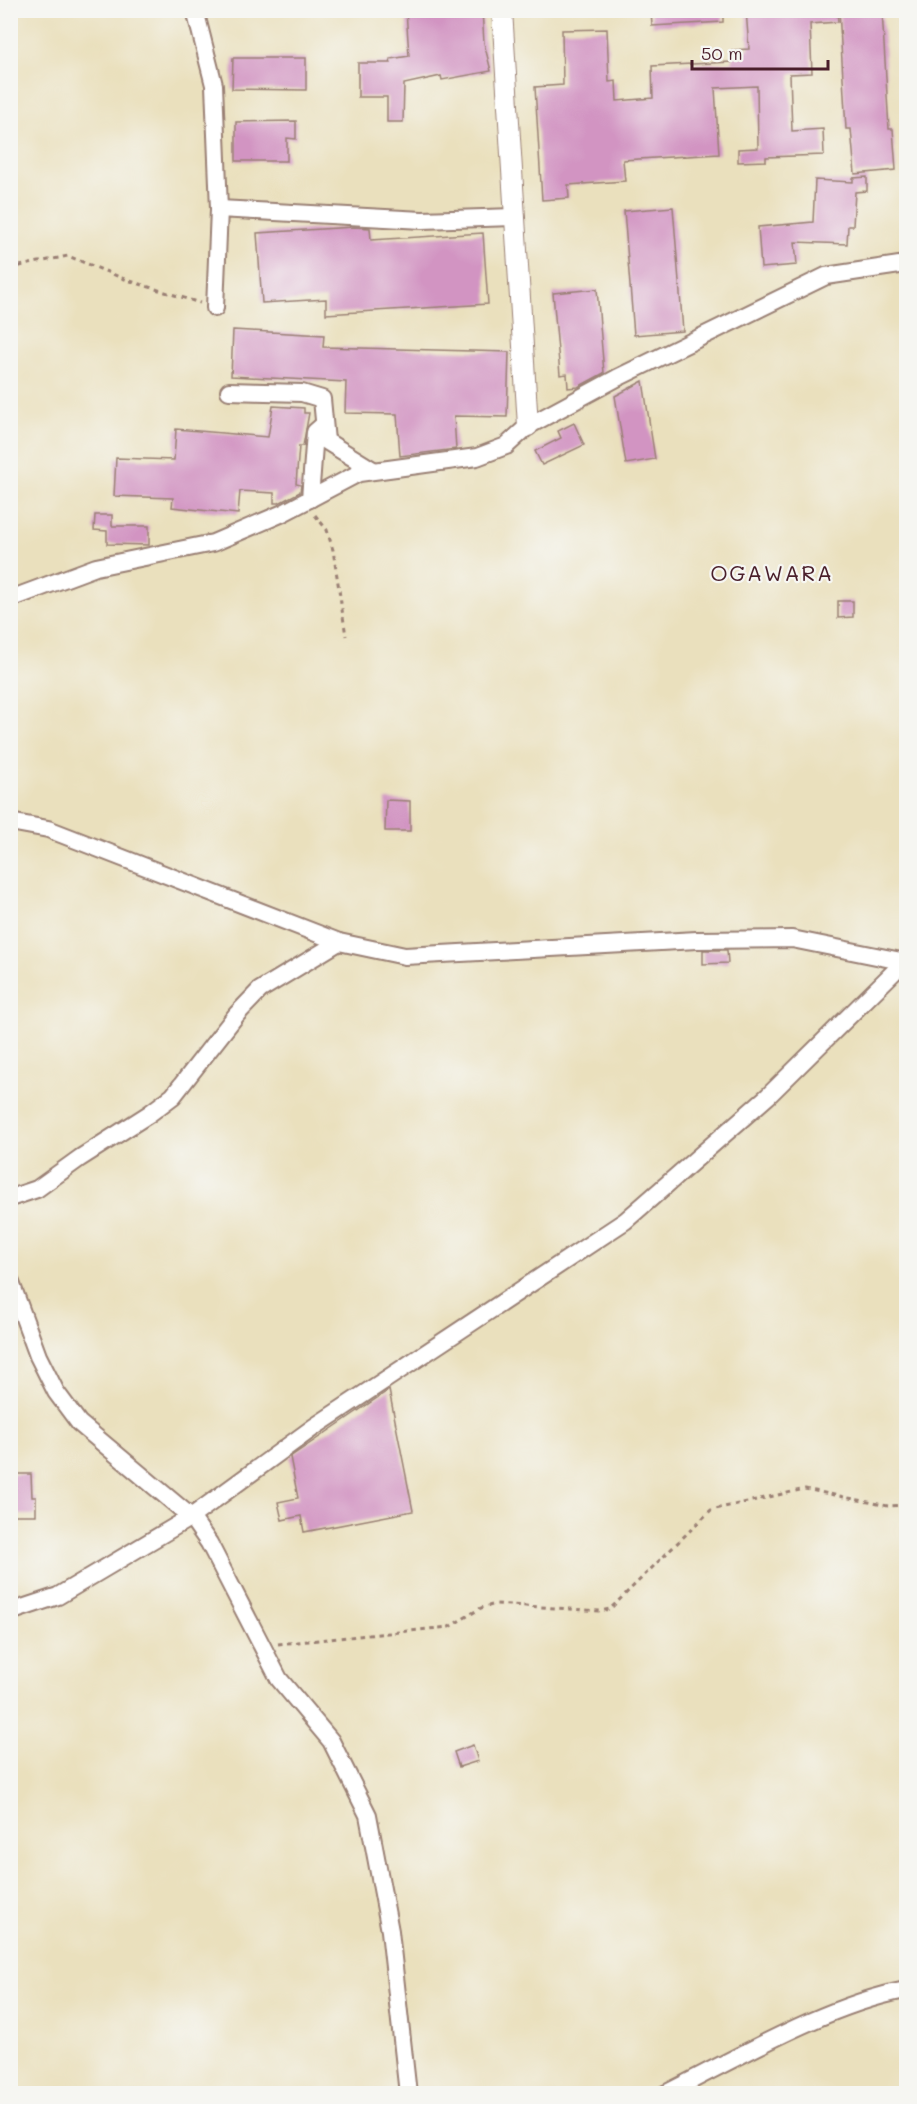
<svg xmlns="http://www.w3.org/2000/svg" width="917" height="2104" font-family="Mali,sans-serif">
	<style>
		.building { fill: #d294c2 }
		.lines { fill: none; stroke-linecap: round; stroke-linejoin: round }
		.minor-casing { stroke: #9a8074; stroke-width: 20 }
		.tertiary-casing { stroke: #9a8074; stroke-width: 22 }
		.path { stroke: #9a8074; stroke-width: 3; stroke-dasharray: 4.5 4.5; stroke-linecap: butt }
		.minor { stroke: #fff; stroke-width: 16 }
		.tertiary { stroke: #fff; stroke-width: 20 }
		.rail { stroke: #4a1f2b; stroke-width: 4.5 }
		.labels { text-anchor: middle; stroke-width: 4.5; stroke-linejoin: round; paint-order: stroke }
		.quarter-label { font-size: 22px; letter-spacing: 1.5px; fill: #4a1f2b; stroke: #f6f6f2 }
	</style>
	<rect width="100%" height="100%" fill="#f6f6f2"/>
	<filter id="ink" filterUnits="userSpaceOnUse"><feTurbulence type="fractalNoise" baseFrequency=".0167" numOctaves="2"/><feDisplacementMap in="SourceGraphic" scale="12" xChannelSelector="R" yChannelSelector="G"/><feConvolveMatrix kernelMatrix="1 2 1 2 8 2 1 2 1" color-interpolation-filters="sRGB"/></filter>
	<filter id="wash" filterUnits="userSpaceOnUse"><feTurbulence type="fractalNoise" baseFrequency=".008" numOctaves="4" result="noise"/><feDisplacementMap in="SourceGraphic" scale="24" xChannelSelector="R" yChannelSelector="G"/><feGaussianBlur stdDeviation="1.35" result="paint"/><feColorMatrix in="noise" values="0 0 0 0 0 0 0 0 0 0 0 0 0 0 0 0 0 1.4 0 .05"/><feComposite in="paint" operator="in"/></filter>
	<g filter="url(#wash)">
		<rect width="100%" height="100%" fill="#eae0bd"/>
		<g id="blocks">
			<g class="building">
				<path d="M406,10H482L484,43L491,71L442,80L441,76L404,84L403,122H387V97H358V63H391L390,59L409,56Z"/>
				<path d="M651,10H723V22L652,26Z"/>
				<path d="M746,10H837L838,22L810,24L812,73L790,74L792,131L823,129L824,155L766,157V161L738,162V149L758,148L757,86L715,88L719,154L623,160L625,181L568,185L569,198L542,200L535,87L563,85L562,30L607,29L609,82L616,81L617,101L653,98L652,66L732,62V50L749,49Z"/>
				<path d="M839,10H882L889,129H893L896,170L855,174L851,129H846Z"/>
				<path d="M233,58H306V90L232,89Z"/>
				<path d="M296,121V139L287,138V161H236V122Z"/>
				<path d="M867,177V191L855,192L853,226H848L847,244L795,242L797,265L761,268L758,227L813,222L815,180L853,182V178Z"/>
				<path d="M673,207L683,331L634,335L624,211Z"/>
				<path d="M354,227L370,228L371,240L483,233L488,304L326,314V299L262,303L257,233Z"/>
				<path d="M597,289L604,373L578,387L568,388L567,374L560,375L553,293Z"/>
				<path d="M233,330L324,335L323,347L509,352L507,417L454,416L456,449L400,456L397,414L345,413L346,382L231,376Z"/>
				<path d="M643,381L655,459L626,464L615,396Z"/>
				<path d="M273,406L304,408V413H309L303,446H299L296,484L301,485L300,492L279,503H274V493L240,491L238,514L172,507L173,498L114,496L116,458L174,460L176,429L268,437Z"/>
				<path d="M574,423L584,445L542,465L535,451L561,438L558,431Z"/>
				<path d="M95,515H112V526H149V545L107,544V531L94,530Z"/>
				<path d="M838,601H853V617L838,618Z"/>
				<path d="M386,800L410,801V831H385Z"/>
				<path d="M703,950H727L728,963L703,964Z"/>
				<path d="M389,1390L413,1511L304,1532L301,1516L282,1520L278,1502L298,1498L290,1457Z"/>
				<path d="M11,1474H31L32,1497H36V1515H10Z"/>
				<path d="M473,1745L478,1761L459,1767L454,1752Z"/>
			</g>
		</g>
	</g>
	<g filter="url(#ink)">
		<use href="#blocks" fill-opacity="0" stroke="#9a8074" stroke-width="1.5"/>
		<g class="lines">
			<defs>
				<g id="minor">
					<path d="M195,10L214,85L219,209"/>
					<path d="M215,308L219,209L422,220L514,217"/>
					<path d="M229,391L302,393L322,399L326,441L373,470"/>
					<path d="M310,499L315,432L323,425"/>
					<path d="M10,599L96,567L213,543L283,513L359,473L477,457L506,446L528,426L617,378L826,276L906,264"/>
					<path d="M10,822L48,829L339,942L405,956L697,940L792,939L906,962"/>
					<path d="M10,1198L37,1189L80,1158L149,1114L173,1096L237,1014L260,990L339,942"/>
					<path d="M10,1280L38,1356L56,1392L79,1423L191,1517L209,1543L279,1679L331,1741L368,1815L390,1931L408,2094"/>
					<path d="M10,1612L58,1596L191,1517L314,1427L625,1221L768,1096L905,961"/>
					<path d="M665,2094C739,2057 826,2005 906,1990"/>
				</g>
				<path id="tertiary" d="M502,10L528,426"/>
			</defs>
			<use href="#minor" class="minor-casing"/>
			<use href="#tertiary" class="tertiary-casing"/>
			<g class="path">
				<path d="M10,268L68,256L127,280L200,303"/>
				<path d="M315,515L327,530L333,550L346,636"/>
				<path d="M278,1644L449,1627L481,1608L496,1604L600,1611L610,1609L711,1510L805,1489L888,1506L906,1505"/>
			</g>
			<use href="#minor" class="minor"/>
			<use href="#tertiary" class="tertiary"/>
			<path class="rail" d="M903,10L906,68"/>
		</g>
	</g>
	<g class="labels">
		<g class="quarter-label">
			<text x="772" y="581">OGAWARA</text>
		</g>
	</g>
	<rect width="917" height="2104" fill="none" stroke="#f6f6f2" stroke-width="36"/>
	<path d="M692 60v9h136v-9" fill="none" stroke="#4a1f2b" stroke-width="3"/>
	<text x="701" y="60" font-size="18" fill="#4a1f2b" stroke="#f6f6f2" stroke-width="4.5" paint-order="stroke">50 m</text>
</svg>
